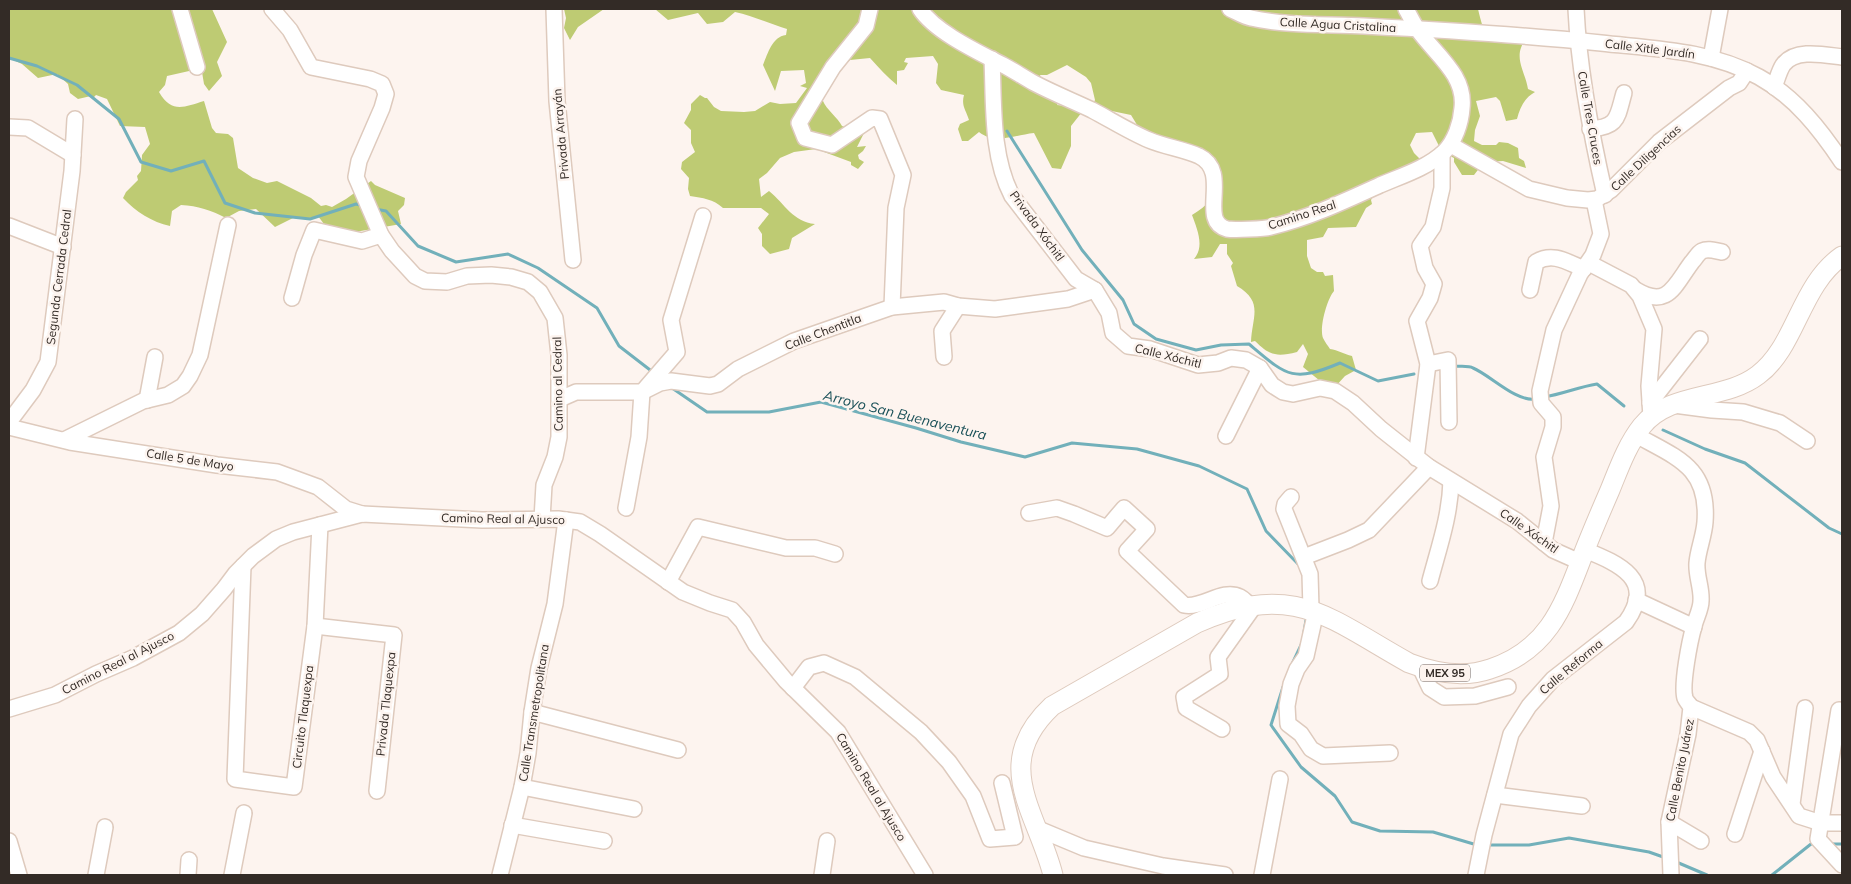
<svg xmlns="http://www.w3.org/2000/svg" width="1851" height="884" font-family="Mulish,sans-serif">
	<style>
		.forest { fill: #becb73 }
		.lines { fill: none; stroke-linecap: round; stroke-linejoin: round }
		.stream { stroke: #72b0ba; stroke-width: 3 }
		.minor-casing { stroke: #decabd; stroke-width: 18 }
		.major-casing { stroke: #decabd; stroke-width: 21 }
		.minor { stroke: #fff; stroke-width: 15 }
		.major { stroke: #fff; stroke-width: 19 }
		.labels { text-anchor: middle; stroke-width: 5; stroke-linejoin: round; paint-order: stroke }
		.shield { fill: #fdf4ef; stroke: #706762; stroke-width: 1 }
		.shield-label { font-size: 11px; font-weight: bold; fill: #332b26 }
		.street-label { font-size: 12px; fill: #332b26; stroke: #fdf4ef }
		.water-label { font-size: 14px; font-style: italic; fill: #184f57; stroke: #fdf4ef }
	</style>
	<rect width="100%" height="100%" fill="#fdf4ef"/>
	<g class="forest">
		<path d="M9,9H212L227,42L217,62L222,76L209,91L204,84L202,72L198,69L167,76L165,85L159,92C172,114 184,107 204,101L212,128L216,133L228,134L233,138L238,168L253,178L267,183L277,181L311,198L321,206L326,205L332,207L346,199L371,181L375,185L405,198L404,205L398,211L401,224L355,232L327,228L318,216L305,219L303,217L293,218L275,227L256,209L239,211L226,218C211,210 198,206 181,205L172,211L170,226C152,222 136,212 123,198L126,192L138,180L137,176L141,171L142,155L150,144L145,127L120,126L107,99L96,95L93,98L91,96L78,99L70,93L68,84L57,74L38,78L22,64L9,58Z"/>
		<path d="M564,9H604L578,27L570,40L564,28L566,18Z"/>
		<path d="M655,9H1478C1487,47 1490,43 1526,39C1512,57 1525,70 1528,89L1535,92C1524,98 1520,108 1517,119L1506,121L1500,101L1496,97L1476,101L1480,116L1475,130L1474,141L1482,145H1496L1499,142L1508,143L1518,148L1519,158L1524,161L1526,168L1503,161L1484,162L1474,175H1462L1454,162V158L1442,152L1432,132L1416,133L1410,145L1414,153L1427,166L1395,188L1377,190L1371,200L1372,204L1366,208L1356,227L1328,228L1323,237L1307,240V256L1311,268L1317,272H1323L1325,276L1333,275L1334,291C1327,299 1319,328 1323,338C1325,342 1328,346 1330,349C1338,350 1344,354 1352,356L1356,370L1345,376L1335,387L1325,385L1303,367L1308,354L1303,344L1297,352C1277,357 1270,356 1255,341L1251,342C1252,317 1264,302 1237,286L1231,266L1233,263L1227,254V244H1220L1212,257L1194,259C1205,246 1197,229 1192,215C1207,206 1217,196 1221,178L1212,170L1142,133L1131,115L1107,110L1093,104L1095,100L1091,83L1086,77L1067,65L1047,75H1040L1043,83L1060,100L1057,105C1067,107 1076,104 1086,107L1071,126V146L1061,169L1052,168L1034,133C1015,135 995,145 979,132L968,141H962L958,129L960,124L969,120C966,110 961,106 964,95L941,90L936,83L938,64L933,56L906,58L904,62L908,63L904,70L897,71V85C887,77 879,68 870,58L850,60C842,68 819,88 823,101C826,109 838,118 842,126L850,129L862,125L864,133L857,147L866,146L863,151L858,155L859,159L864,162L858,169L851,165V162L816,149L794,152L780,158L767,173L759,179L761,197L769,191C785,204 793,222 815,224L792,238L789,249L770,254L762,246V234L758,228L769,214L761,208H723C713,199 703,198 690,196L688,189L689,178L681,169L682,162L695,152L691,143V130L684,123L691,110V104L700,95L705,98H707L714,107L721,111L744,112L755,111L770,102L780,104L796,103L807,88L800,86L806,83L804,70L781,71L775,91L763,65C768,53 772,37 786,35L787,29C770,24 753,16 735,12L723,22L707,24L698,13L668,20Z"/>
	</g>
	<g class="lines">
		<g class="stream">
			<path d="M9,58L37,66L77,85L119,119L141,162L171,171L204,161L225,203L255,213L310,219L356,204L364,206"/>
			<path d="M1007,131L1082,250L1123,300L1134,324L1156,339L1196,350L1221,345L1249,344C1287,376 1292,383 1340,363L1378,381L1414,374"/>
			<path d="M375,209L386,211L418,246L456,262L508,254L538,268L597,308L619,346L654,373"/>
			<path d="M1453,366C1459,367 1468,365 1473,368C1490,375 1516,402 1535,399"/>
			<path d="M672,388L707,412H769L821,402L916,428L961,442L1025,457L1072,443L1137,449L1199,466L1247,489L1266,531L1299,565"/>
			<path d="M1544,397C1563,394 1578,387 1597,384L1624,406"/>
			<path d="M1663,430L1705,449L1745,463L1829,528L1842,534"/>
			<path d="M1304,632L1306,620"/>
			<path d="M1293,662L1302,643"/>
			<path d="M1283,687L1271,725L1301,767L1335,796L1352,822L1380,831L1433,832L1477,845"/>
			<path d="M1829,844H1842"/>
			<path d="M1486,845H1529L1569,838L1649,852L1666,858"/>
			<path d="M1674,861L1707,875"/>
			<path d="M1772,875L1811,844H1816"/>
		</g>
		<defs>
			<g id="minor">
				<path d="M180,9L197,67"/>
				<path d="M272,9L290,30L311,67L370,79L382,84L386,94L382,108L359,161L356,177L381,235L392,251L415,276L425,281L447,282L467,276L491,275L511,277L528,282L540,292L555,318L559,355V437L555,457L544,485L542,519"/>
				<path d="M554,9L557,101L573,260"/>
				<path d="M870,9L866,26L833,67L799,123L805,138L832,145L872,118L880,119L903,175L896,208L892,307"/>
				<path d="M920,9C935,32 978,52 1003,65C1013,70 1023,77 1034,83C1053,93 1073,101 1092,110C1111,120 1130,132 1149,140C1166,147 1183,149 1199,156C1232,172 1197,221 1227,229C1233,230 1265,229 1271,227C1309,218 1345,201 1380,185C1401,176 1427,168 1444,152C1455,141 1461,123 1462,108C1466,75 1435,54 1418,30C1413,23 1410,16 1406,9"/>
				<path d="M1230,9C1237,12 1244,17 1251,18C1285,26 1329,24 1364,26C1443,30 1522,35 1601,43C1655,49 1710,50 1759,77C1795,97 1820,129 1842,162"/>
				<path d="M1576,9C1579,72 1591,134 1605,195"/>
				<path d="M1711,58L1720,9"/>
				<path d="M992,59C994,104 991,156 1012,196L1076,279L1095,290L1109,313L1113,333L1128,346L1150,349L1198,365L1218,363L1231,358L1246,360L1260,368L1272,385L1283,392L1293,394L1320,388L1335,391L1353,403L1381,429L1429,467L1517,521L1553,550L1580,562"/>
				<path d="M1774,87C1777,80 1779,71 1783,65C1795,48 1825,55 1842,57"/>
				<path d="M9,127L28,128L73,155"/>
				<path d="M1590,129C1619,127 1617,117 1624,93"/>
				<path d="M1451,145L1529,189L1567,198L1588,200L1597,199L1611,190L1659,142L1729,88L1739,83L1747,71"/>
				<path d="M9,226L63,247"/>
				<path d="M1589,263L1631,285L1640,296L1654,329L1649,386L1651,417"/>
				<path d="M1530,290L1536,262C1553,252 1567,262 1584,269"/>
				<path d="M1636,290C1668,309 1674,286 1692,262C1695,259 1698,253 1702,251C1708,248 1716,251 1722,252"/>
				<path d="M292,298L304,255L314,230L362,241L381,235"/>
				<path d="M944,357L942,331L958,306"/>
				<path d="M1428,364L1448,360L1449,422"/>
				<path d="M645,389L677,352L671,320L703,216"/>
				<path d="M560,399L576,392H642L660,383L671,381L710,386L718,384L738,369L794,341L892,307L944,302L958,306L995,309L1068,299L1095,290"/>
				<path d="M147,400L155,357"/>
				<path d="M1650,403L1700,339"/>
				<path d="M1674,405L1712,410L1743,412L1780,423L1807,441"/>
				<path d="M9,422L33,390L48,362L72,171L75,119"/>
				<path d="M9,427L70,442L217,465L277,472L318,487L346,509L362,514"/>
				<path d="M1636,435C1677,458 1709,467 1705,522C1704,536 1698,550 1697,563C1696,576 1702,588 1701,601C1701,609 1696,618 1694,626C1690,640 1681,685 1685,698C1686,701 1690,705 1691,707L1688,734L1669,822L1671,875"/>
				<path d="M1226,436L1260,368"/>
				<path d="M64,440L143,401L168,395L183,386L190,376L200,355L228,225"/>
				<path d="M1416,458L1428,364L1417,321L1430,298L1434,284L1425,268L1420,246L1433,227L1442,188V154"/>
				<path d="M1291,497L1285,504L1284,509L1310,574L1311,609"/>
				<path d="M626,508L639,437L642,392"/>
				<path d="M1029,513L1057,508L1074,514L1107,528L1124,508L1147,529L1127,551L1184,605C1202,609 1222,588 1240,597C1244,599 1247,603 1250,605"/>
				<path d="M1544,543L1551,506L1544,457L1553,427V417L1541,403L1540,391L1554,330L1580,274L1593,255L1601,234L1594,200"/>
				<path d="M1304,557L1348,540L1369,530L1429,467"/>
				<path d="M243,566L235,779L294,787L315,626L320,525"/>
				<path d="M1430,581C1439,547 1450,516 1451,481"/>
				<path d="M668,582L698,527L786,548H815L835,554"/>
				<path d="M1636,600L1694,627"/>
				<path d="M1316,611L1306,656L1297,669L1291,684L1287,706L1288,724L1301,734L1311,749L1323,756L1390,753"/>
				<path d="M315,626L394,635L377,791"/>
				<path d="M1420,667L1430,688L1444,697L1475,696L1508,687"/>
				<path d="M793,688L809,667L824,663L855,677L921,732L949,762L973,796L990,839L1015,837L1002,783"/>
				<path d="M1691,707L1749,732L1757,740L1773,777L1799,816L1821,823H1842"/>
				<path d="M9,709L55,695L96,674L133,658L179,633L202,614L224,589L236,573L253,556L276,539L293,532L362,514L482,520L558,519L580,522L600,534L683,592L710,603L732,610L743,622L756,645L786,681L838,732L925,875"/>
				<path d="M1839,710L1818,839L1842,865"/>
				<path d="M532,712L678,750"/>
				<path d="M1222,729L1186,708L1184,697L1220,674L1218,657L1255,605"/>
				<path d="M522,787L634,809"/>
				<path d="M1495,795L1582,806"/>
				<path d="M1792,804L1805,708"/>
				<path d="M1669,822L1701,841"/>
				<path d="M512,825L604,841"/>
				<path d="M1036,828L1084,848L1163,866L1225,875"/>
				<path d="M1735,834L1762,751"/>
				<path d="M9,841L19,875"/>
				<path d="M96,875L105,827"/>
				<path d="M188,875L189,860"/>
				<path d="M232,875L244,813"/>
				<path d="M500,875L522,787L528,753L532,712L539,668L555,604L566,520"/>
				<path d="M822,875L827,841"/>
				<path d="M1262,875L1280,779"/>
				<path d="M1476,875L1484,835L1511,734L1529,706L1553,679L1626,622C1656,580 1620,564 1585,550"/>
			</g>
			<path id="major" d="M1053,875C1037,812 990,764 1052,706L1197,623C1294,580 1328,618 1409,663C1435,673 1464,678 1490,669C1546,651 1562,610 1581,560C1590,536 1600,513 1610,490C1619,468 1627,445 1642,426C1670,391 1724,401 1758,375C1796,347 1800,285 1842,256"/>
		</defs>
		<use href="#minor" class="minor-casing"/>
		<use href="#major" class="major-casing"/>
		<use href="#minor" class="minor"/>
		<use href="#major" class="major"/>
	</g>
	<g class="labels">
		<rect class="shield" x="1420" y="664.5" width="50" height="17" rx="4"/>
		<g class="shield-label">
			<text x="1445" y="677">MEX 95</text>
		</g>
		<g class="street-label">
			<text transform="translate(1338 25) rotate(3)" y="4">Calle Agua Cristalina</text>
			<text transform="translate(1650 49) rotate(7)" y="4">Calle Xitle Jardín</text>
			<text transform="translate(1590 118) rotate(80)" y="4">Calle Tres Cruces</text>
			<text transform="translate(561 134) rotate(-95)" y="4">Privada Arrayán</text>
			<text transform="translate(1646 158) rotate(-43)" y="4">Calle Diligencias</text>
			<text transform="translate(1302 215) rotate(-18)" y="4">Camino Real</text>
			<text transform="translate(1037 226) rotate(54)" y="4">Privada Xóchitl</text>
			<text transform="translate(59 277) rotate(-83)" y="4">Segunda Cerrada Cedral</text>
			<text transform="translate(823 332) rotate(-21)" y="4">Calle Chentitla</text>
			<text transform="translate(1168 356) rotate(14)" y="4">Calle Xóchitl</text>
			<text transform="translate(558 384) rotate(-91)" y="4">Camino al Cedral</text>
			<text transform="translate(190 460) rotate(9)" y="4">Calle 5 de Mayo</text>
			<text transform="translate(503 519) rotate(1)" y="4">Camino Real al Ajusco</text>
			<text transform="translate(1529 531) rotate(35)" y="4">Calle Xóchitl</text>
			<text transform="translate(118 663) rotate(-27)" y="4">Camino Real al Ajusco</text>
			<text transform="translate(1571 667) rotate(-40)" y="4">Calle Reforma</text>
			<text transform="translate(386 704) rotate(-84)" y="4">Privada Tlaquexpa</text>
			<text transform="translate(534 713) rotate(-81)" y="4">Calle Transmetropolitana</text>
			<text transform="translate(303 717) rotate(-83)" y="4">Circuito Tlaquexpa</text>
			<text transform="translate(1680 770) rotate(-79)" y="4">Calle Benito Juárez</text>
			<text transform="translate(871 787) rotate(59)" y="4">Camino Real al Ajusco</text>
		</g>
		<g class="water-label">
			<text transform="translate(905 415) rotate(14)" y="5">Arroyo San Buenaventura</text>
		</g>
	</g>
	<rect width="1851" height="884" fill="none" stroke="#332b26" stroke-width="20"/>
</svg>
